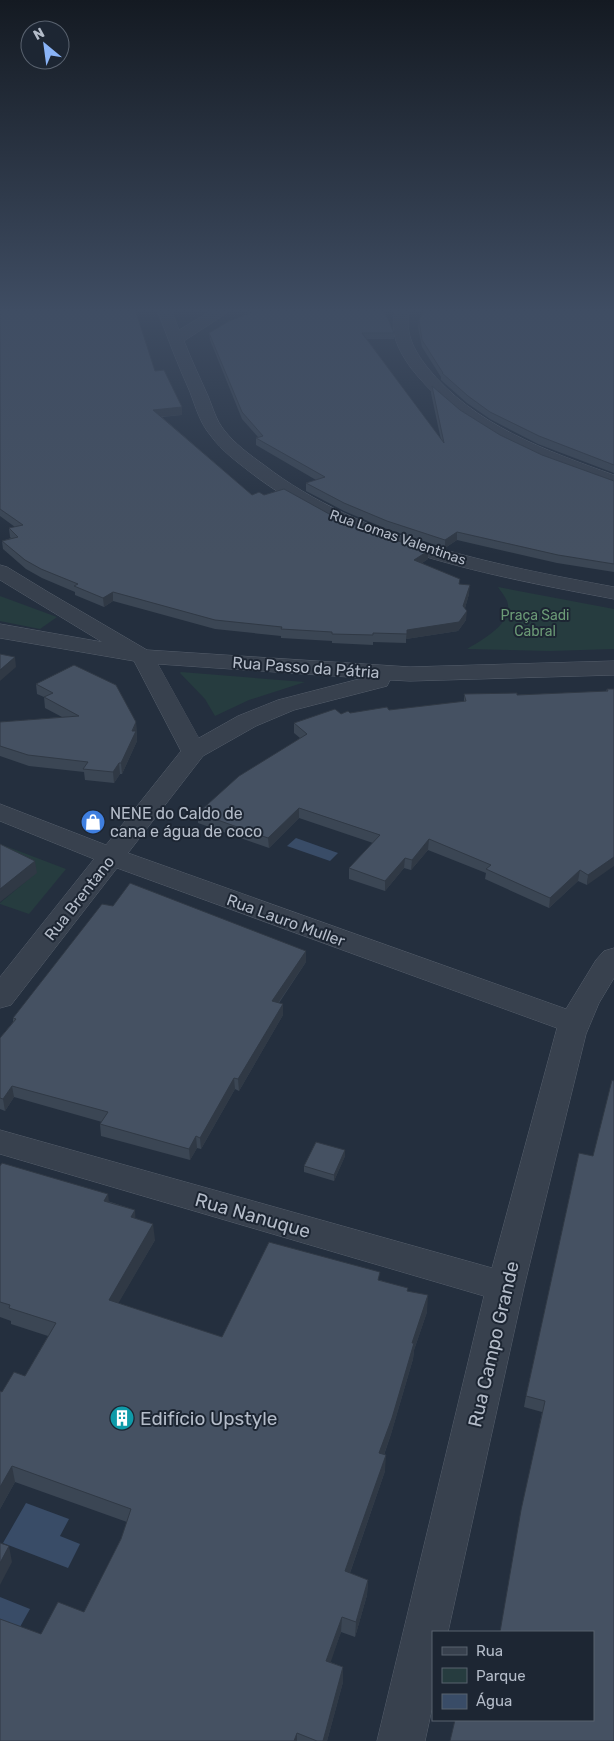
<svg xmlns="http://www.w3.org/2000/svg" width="614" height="1741" font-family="Rubik,sans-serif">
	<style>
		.green { fill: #263c3f }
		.water { fill: #394c67 }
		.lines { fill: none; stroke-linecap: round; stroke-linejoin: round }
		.street-casing { stroke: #565f6c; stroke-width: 1 }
		.street { fill: #38414e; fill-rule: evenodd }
		.wall { fill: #3b4654 }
		.shaded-wall { fill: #303945 }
		.building { fill: #455162; stroke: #303945 }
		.labels { text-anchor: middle; stroke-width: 4; stroke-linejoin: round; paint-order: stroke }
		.far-street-label { font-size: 14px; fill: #b4bcc9; stroke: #1d2633 }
		.far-park-label { font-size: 14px; fill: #6b9a76; stroke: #1d2633 }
		.street-label { font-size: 16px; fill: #b4bcc9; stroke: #1d2633 }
		.poi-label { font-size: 16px; fill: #b4bcc9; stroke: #1d2633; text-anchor: start }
		.near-street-label { font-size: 19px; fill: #b4bcc9; stroke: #1d2633 }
		.near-poi-label { font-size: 19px; fill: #b4bcc9; stroke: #1d2633; text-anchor: start }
	</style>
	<rect width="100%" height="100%" fill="#242f3e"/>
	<g class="green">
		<path d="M498,587L614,609V649L550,651L467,649C481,640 515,623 507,601C505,596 501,592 498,587Z"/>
		<path d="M0,596L57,617L40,629L0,621Z"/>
		<path d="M181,672L305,682L249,700L215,716L205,699L180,673Z"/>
		<path d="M0,844L66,869L29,914L0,904V903L36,873L0,855Z"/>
	</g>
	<g class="water">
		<path d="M296,838L338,853L330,861L287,846Z"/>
		<path d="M26,1503L69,1519L60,1536L80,1544L68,1568L3,1543Z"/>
		<path d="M0,1597L30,1609L16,1634L0,1627Z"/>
	</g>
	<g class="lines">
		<defs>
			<g id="street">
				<path d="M158,312H172L179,330L209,312H227C225,315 191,336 184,341C191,359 200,378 208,396C213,408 216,420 224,430C235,444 250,455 264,465C361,540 496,565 614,587V599C492,576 350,550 250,472C236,461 222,451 211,436C200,423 196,408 190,392C178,365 168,339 158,312Z"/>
				<path d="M395,312H409C405,334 414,350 427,367C473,425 547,451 614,475V487C597,482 580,475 564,469C505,447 450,418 411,368C399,351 389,333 395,312Z"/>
				<path d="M0,565L7,567L48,592L147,650L410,667L614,661V675L410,681L390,680L387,686L294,710L256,726L203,756L128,853L566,1009L596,960L604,951L614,948V978L599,1003L586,1034L524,1287L448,1632H433V1704L425,1741H377L484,1296L0,1154V1130L492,1268L557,1028L117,868L11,1005L0,1008V977L94,859L0,821V804L106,845L181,751L134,661L0,638V624L102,642L0,580ZM158,664L363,678L278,700L238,716L199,738Z"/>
			</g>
		</defs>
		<use href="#street" class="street-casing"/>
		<use href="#street" class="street"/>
	</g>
	<g class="wall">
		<path d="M0,312L155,371L182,407V415L162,417L252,495H264L331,515L377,534L428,551V559L422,563L460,584L469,594L465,608L466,620L458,631L406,639V643L373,642V645L332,643V641L281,638V636L215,629L113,601L104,607L75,595V592L42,578L26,569L3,549L2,541L11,538L10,537L9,528L15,527L0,516Z"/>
		<path d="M245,312H385L394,333V339H367L441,440L431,393L432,386L460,410L500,435L542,455L614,481V572L557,563L457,540L445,548L387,529L344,511L306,491V483L316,480L256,445V438L258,437L242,419L210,340L209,333L250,313Z"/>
		<path d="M614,312V473L538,444L490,419L467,403L441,380V377L422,347L418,327L419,320Z"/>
		<path d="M36,684L136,722L137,741L122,774H120L114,783L85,780L84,772L29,766L0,756V722L62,717L45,708L44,697L37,694Z"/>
		<path d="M607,689H614L587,885L578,881L549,908L485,879L486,873L428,850L411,870L404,868L385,891L349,879V868L373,843L299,818L269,848L198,823V813L300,738L294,733V723L341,714L389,710L464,702V694L517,695L606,691Z"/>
		<path d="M306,962L279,1003L283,1015L239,1091L235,1089L201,1149L197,1148L190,1160L101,1136L100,1124L102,1122L14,1097L5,1111L0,1109V1038L13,1022V1018Z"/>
		<path d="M345,1150V1156L334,1181L304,1172V1166Z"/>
		<path d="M579,1153L593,1720L504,1611L542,1412L524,1407L526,1396Z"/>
		<path d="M0,1166L135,1210V1218L155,1240L118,1303L222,1337L380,1280L408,1291L427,1312L414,1350L413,1359L391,1434L384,1455L385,1471L350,1573L368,1580L367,1595L355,1637L341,1632L330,1662L343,1667V1682L327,1741H0L41,1634L84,1612L121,1539L127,1522L15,1482L0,1509L2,1392L25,1376L48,1336L11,1324V1321L0,1317Z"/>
	</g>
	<g class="shaded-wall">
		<path d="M182,407V415L154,417L153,410Z"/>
		<path d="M457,532V540L445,548V540Z"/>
		<path d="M428,551V559L413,569L414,560Z"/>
		<path d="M470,585L469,594L463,615V606Z"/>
		<path d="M113,592V601L104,607L103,598Z"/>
		<path d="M467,611L466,620L458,631L406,639L407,630Z"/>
		<path d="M15,657L16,667L0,681V670Z"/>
		<path d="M136,722L137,741L122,774L121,763Z"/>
		<path d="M119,763L120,774L114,783L113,772Z"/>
		<path d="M299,808V818L269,848L268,838Z"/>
		<path d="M429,839L428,850L411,870L412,860Z"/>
		<path d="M614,857V866L587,885L588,875Z"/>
		<path d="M405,858L404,868L385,891V881Z"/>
		<path d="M35,861L37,873L0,902V889Z"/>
		<path d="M580,870L578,881L549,908L550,898Z"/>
		<path d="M306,951V962L272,1012V1001Z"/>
		<path d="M283,1004V1015L239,1091L238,1079Z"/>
		<path d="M234,1078L235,1089L201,1149L200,1138Z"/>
		<path d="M12,1086L14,1097L5,1111L3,1099Z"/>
		<path d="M196,1136L197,1148L190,1160L189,1149Z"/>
		<path d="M345,1150V1156L334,1181V1175Z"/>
		<path d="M108,1194L110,1210L104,1201Z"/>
		<path d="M135,1210L136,1226L131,1217Z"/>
		<path d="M153,1224L155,1240L111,1316L109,1300Z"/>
		<path d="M428,1295L427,1312L414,1350L413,1359L391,1434L379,1469V1453L412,1343Z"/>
		<path d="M386,1455L385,1471L345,1587V1571Z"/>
		<path d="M12,1466L15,1482L0,1509V1487Z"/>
		<path d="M9,1546L12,1562L0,1585V1563Z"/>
		<path d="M368,1580L367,1595L355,1637L356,1622Z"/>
		<path d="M342,1617L341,1632L326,1676V1661Z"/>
		<path d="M343,1667V1682L327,1741H323Z"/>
		<path d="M297,1733V1741H294Z"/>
	</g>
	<g class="building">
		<path d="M0,312H136L155,371L164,370L182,407L153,410L252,495L259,492L264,495L284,489L331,515L377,534L428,551L414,560L460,579L459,584L470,585L463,606L467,611L459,622L407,630V634L373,633V635L332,634V632L281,629L282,627L215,620L113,592L103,598L74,586L78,584L41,569L25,560L2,541L18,537L9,528L23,525L0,509Z"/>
		<path d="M253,312H385L394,333H362L444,443L432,386L460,410L500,435L542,455L614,481V564L558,555L457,532L445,540L387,521L344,503L306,483L325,477L256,438L263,436L242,412L209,333L229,321Z"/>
		<path d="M423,312H614V465L539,436L490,412L468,396L442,373H443L422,340L419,320Z"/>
		<path d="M0,654L15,657L0,670Z"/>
		<path d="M74,665L116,685L136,722L132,731H136L121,763H119L113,772L83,769L88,762L28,755L0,746V722L79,716L44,697L53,693L36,684Z"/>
		<path d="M607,689H614V857L588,875L580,870L550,898L486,869L491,865L429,839L412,860L405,858L385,881L349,868L380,835L299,808L268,838L198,813L239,776L307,734L294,723L335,709L341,714L348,711L350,713L387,707L389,710L466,701L464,694L517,693V695L608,691Z"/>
		<path d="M0,844L35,861L0,889Z"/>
		<path d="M130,883L306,951L272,1001L283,1004L238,1079L234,1078L200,1138L196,1136L189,1149L100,1124L108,1112L12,1086L3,1099L0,1098V1038L16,1019L13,1018L102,904L113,906Z"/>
		<path d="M612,1080L614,1081V1741H450L455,1720H593V1632H500L521,1510L545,1401L526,1396L579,1153L593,1156Z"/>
		<path d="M316,1142L345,1150L334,1175L304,1166Z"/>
		<path d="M2,1163L108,1194L104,1201L135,1210L131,1217L153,1224L109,1300L222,1337L269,1242L380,1272L378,1280L408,1288L407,1291L428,1295L412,1343H414L392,1418L379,1453L386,1455L345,1571L368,1580L356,1622L342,1617L326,1661L343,1667L323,1741H317L297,1733L294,1741H0V1619L41,1634L58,1602L84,1612L121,1539L131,1509L12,1466L0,1487V1391L2,1392L14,1372L25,1376L56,1323L9,1308L10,1305L0,1302V1166Z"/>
		<path d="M0,1543L9,1546L0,1563Z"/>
	</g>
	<linearGradient id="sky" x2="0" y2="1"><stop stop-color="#141a22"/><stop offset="0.56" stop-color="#3f4d63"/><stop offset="1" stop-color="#3f4d63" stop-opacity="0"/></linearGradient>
	<rect width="614" height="555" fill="url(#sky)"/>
	<defs>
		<symbol id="shop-disc" viewBox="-11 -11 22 22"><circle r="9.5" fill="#3f7fe0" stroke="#1d2633"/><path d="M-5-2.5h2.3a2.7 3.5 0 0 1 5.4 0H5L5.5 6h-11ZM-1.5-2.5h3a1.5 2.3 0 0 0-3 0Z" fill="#fff"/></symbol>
		<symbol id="building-disc" viewBox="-11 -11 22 22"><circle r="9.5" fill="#0f9aa8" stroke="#1d2633"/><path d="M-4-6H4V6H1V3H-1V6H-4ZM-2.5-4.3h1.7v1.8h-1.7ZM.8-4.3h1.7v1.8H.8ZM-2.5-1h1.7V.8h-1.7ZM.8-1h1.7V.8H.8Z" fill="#fff"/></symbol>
	</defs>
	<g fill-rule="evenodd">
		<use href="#shop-disc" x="79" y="808" width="28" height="28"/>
		<use href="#building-disc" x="108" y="1404" width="28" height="28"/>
	</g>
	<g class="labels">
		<g class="far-street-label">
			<text transform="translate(398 537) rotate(19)" y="5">Rua Lomas Valentinas</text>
		</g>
		<g class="far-park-label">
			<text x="535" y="620">Praça Sadi<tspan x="535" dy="16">Cabral</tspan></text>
		</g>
		<g class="street-label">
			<text transform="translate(306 667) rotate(4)" y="6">Rua Passo da Pátria</text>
			<text transform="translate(79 898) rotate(-52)" y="6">Rua Brentano</text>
			<text transform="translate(286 920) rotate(20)" y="6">Rua Lauro Muller</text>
		</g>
		<g class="poi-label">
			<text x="110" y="819">NENE do Caldo de<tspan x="110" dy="18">cana e água de coco</tspan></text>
		</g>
		<g class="near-street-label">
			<text transform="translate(253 1215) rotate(16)" y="7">Rua Nanuque</text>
			<text transform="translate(493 1344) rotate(-77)" y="7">Rua Campo Grande</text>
		</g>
		<g class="near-poi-label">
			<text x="140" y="1425">Edifício Upstyle</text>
		</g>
	</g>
	<rect x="432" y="1631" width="162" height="90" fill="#1d2633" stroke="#59626f"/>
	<rect x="442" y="1647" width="25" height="8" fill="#38414e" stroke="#59626f"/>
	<text x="476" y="1656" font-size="15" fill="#b4bcc9">Rua</text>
	<rect x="442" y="1668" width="25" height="15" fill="#263c3f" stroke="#59626f"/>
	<text x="476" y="1681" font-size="15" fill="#b4bcc9">Parque</text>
	<rect x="442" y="1694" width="25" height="15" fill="#394c67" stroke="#59626f"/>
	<text x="476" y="1706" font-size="15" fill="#b4bcc9">Água</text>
	<g transform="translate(45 45) rotate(331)"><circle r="24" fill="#1d2633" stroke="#59626f"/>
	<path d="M0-4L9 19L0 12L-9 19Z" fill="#8ab4f8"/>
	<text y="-8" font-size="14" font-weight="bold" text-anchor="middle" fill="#b4bcc9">N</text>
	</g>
</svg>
